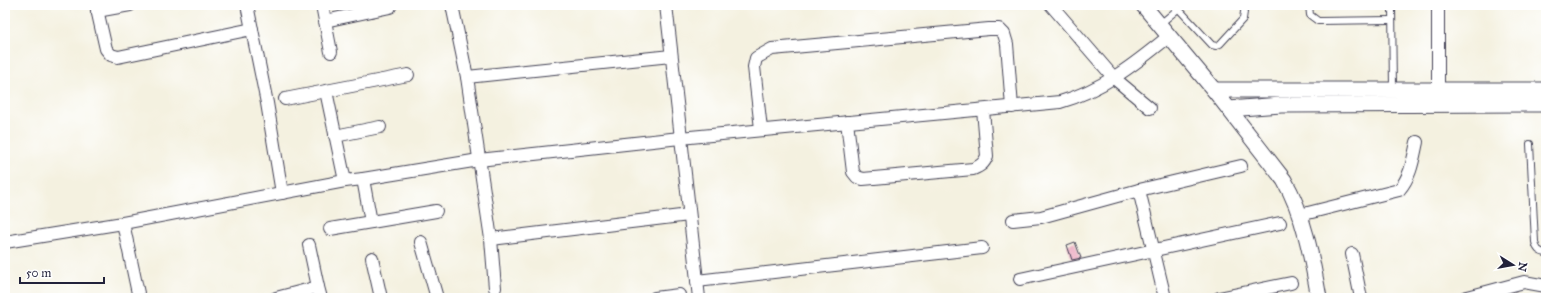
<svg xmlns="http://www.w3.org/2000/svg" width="1551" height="303" font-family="'IM FELL Great Primer',serif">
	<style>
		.building { fill: #e89db7 }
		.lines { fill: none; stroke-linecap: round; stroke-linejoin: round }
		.service-casing { stroke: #424154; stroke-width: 8 }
		.minor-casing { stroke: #424154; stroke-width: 14 }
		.tertiary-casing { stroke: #424154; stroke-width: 17 }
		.service { stroke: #fff; stroke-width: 6 }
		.minor { stroke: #fff; stroke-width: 12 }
		.tertiary { stroke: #fff; stroke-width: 15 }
	</style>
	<rect width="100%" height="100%" fill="#fff"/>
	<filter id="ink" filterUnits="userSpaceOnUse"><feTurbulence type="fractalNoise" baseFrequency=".025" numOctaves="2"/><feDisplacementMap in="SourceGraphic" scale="8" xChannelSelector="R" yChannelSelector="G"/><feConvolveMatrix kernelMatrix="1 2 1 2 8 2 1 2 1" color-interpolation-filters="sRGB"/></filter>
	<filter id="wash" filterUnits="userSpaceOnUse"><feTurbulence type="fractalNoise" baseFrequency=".012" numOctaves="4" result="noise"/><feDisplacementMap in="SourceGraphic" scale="16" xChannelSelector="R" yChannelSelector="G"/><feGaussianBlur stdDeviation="0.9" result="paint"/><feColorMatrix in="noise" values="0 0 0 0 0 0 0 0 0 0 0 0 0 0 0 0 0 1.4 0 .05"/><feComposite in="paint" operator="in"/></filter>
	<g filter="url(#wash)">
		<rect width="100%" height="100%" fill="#f4f1e0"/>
		<g id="blocks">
			<path class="building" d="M1075,242L1081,258L1072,260L1067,245Z"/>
		</g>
	</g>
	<g filter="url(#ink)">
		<use href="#blocks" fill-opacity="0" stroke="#424154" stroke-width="1"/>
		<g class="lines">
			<defs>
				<g id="service">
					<path d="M1175,5L1212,45L1216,46L1220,44L1243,19L1245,5"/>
					<path d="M1309,5L1310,15L1318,21L1392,20"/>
					<path d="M1392,5L1393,89"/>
					<path d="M1159,25L1178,9"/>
					<path d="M1530,144L1535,242C1536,249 1539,252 1546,253"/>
				</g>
				<g id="minor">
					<path d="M96,5L106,49L111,55L118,57L252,29"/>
					<path d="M247,5L267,103L282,193"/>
					<path d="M322,5L331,52"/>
					<path d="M452,5L467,77"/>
					<path d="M666,5L699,298"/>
					<path d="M1051,5L1114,78L1150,108"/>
					<path d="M1438,5V90"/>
					<path d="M97,11L130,5"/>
					<path d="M325,21L390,7"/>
					<path d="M671,56L467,77L491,239L689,215"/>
					<path d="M326,91L345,181"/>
					<path d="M285,99L408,75"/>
					<path d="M847,122L853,172L857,177L863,179L973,169C980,166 984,164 987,156L983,110"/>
					<path d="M761,129L754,67L756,58L772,49L989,29H999L1004,34L1007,44L1012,107"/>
					<path d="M335,136L380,127"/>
					<path d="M363,179L371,222"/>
					<path d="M1139,190L1165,298"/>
					<path d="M1300,215L1399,190C1411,176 1413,160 1417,142"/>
					<path d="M1013,220L1041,217L1139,190L1241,166"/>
					<path d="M123,223L139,298"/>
					<path d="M330,229L436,211"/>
					<path d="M491,239L495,288"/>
					<path d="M5,242L123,223L345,181L363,179L479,160L680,138L1060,102C1102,90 1135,64 1168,37"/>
					<path d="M421,242L437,298"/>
					<path d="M309,245L318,287"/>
					<path d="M1352,254L1361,298"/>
					<path d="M372,258L381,298"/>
					<path d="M1020,279L1280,223"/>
					<path d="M697,281L982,248"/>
					<path d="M276,298L318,287L321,298"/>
					<path d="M655,298L679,295"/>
					<path d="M1219,298L1291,283"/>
					<path d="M1464,298L1524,282L1546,286"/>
				</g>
				<g id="tertiary">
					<path d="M1143,5L1214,90L1284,180C1304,214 1312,259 1319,298"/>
					<path d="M1214,90H1546"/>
					<path d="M1229,109L1281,105L1546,104"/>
				</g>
			</defs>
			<use href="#service" class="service-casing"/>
			<use href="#minor" class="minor-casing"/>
			<use href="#tertiary" class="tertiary-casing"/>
			<use href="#service" class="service"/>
			<use href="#minor" class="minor"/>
			<use href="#tertiary" class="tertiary"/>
		</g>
	</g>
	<rect width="1551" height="303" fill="none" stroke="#fff" stroke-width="20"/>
	<g transform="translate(1513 265) rotate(101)" stroke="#ffffff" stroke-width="3" paint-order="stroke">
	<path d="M0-3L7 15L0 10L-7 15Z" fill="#22223b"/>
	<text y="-6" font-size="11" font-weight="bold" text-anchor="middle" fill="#22223b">N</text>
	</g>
	<path d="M20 277v6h84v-6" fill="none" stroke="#22223b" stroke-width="2"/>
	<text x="26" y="277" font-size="12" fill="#22223b" stroke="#ffffff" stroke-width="3" paint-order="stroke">50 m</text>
</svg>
